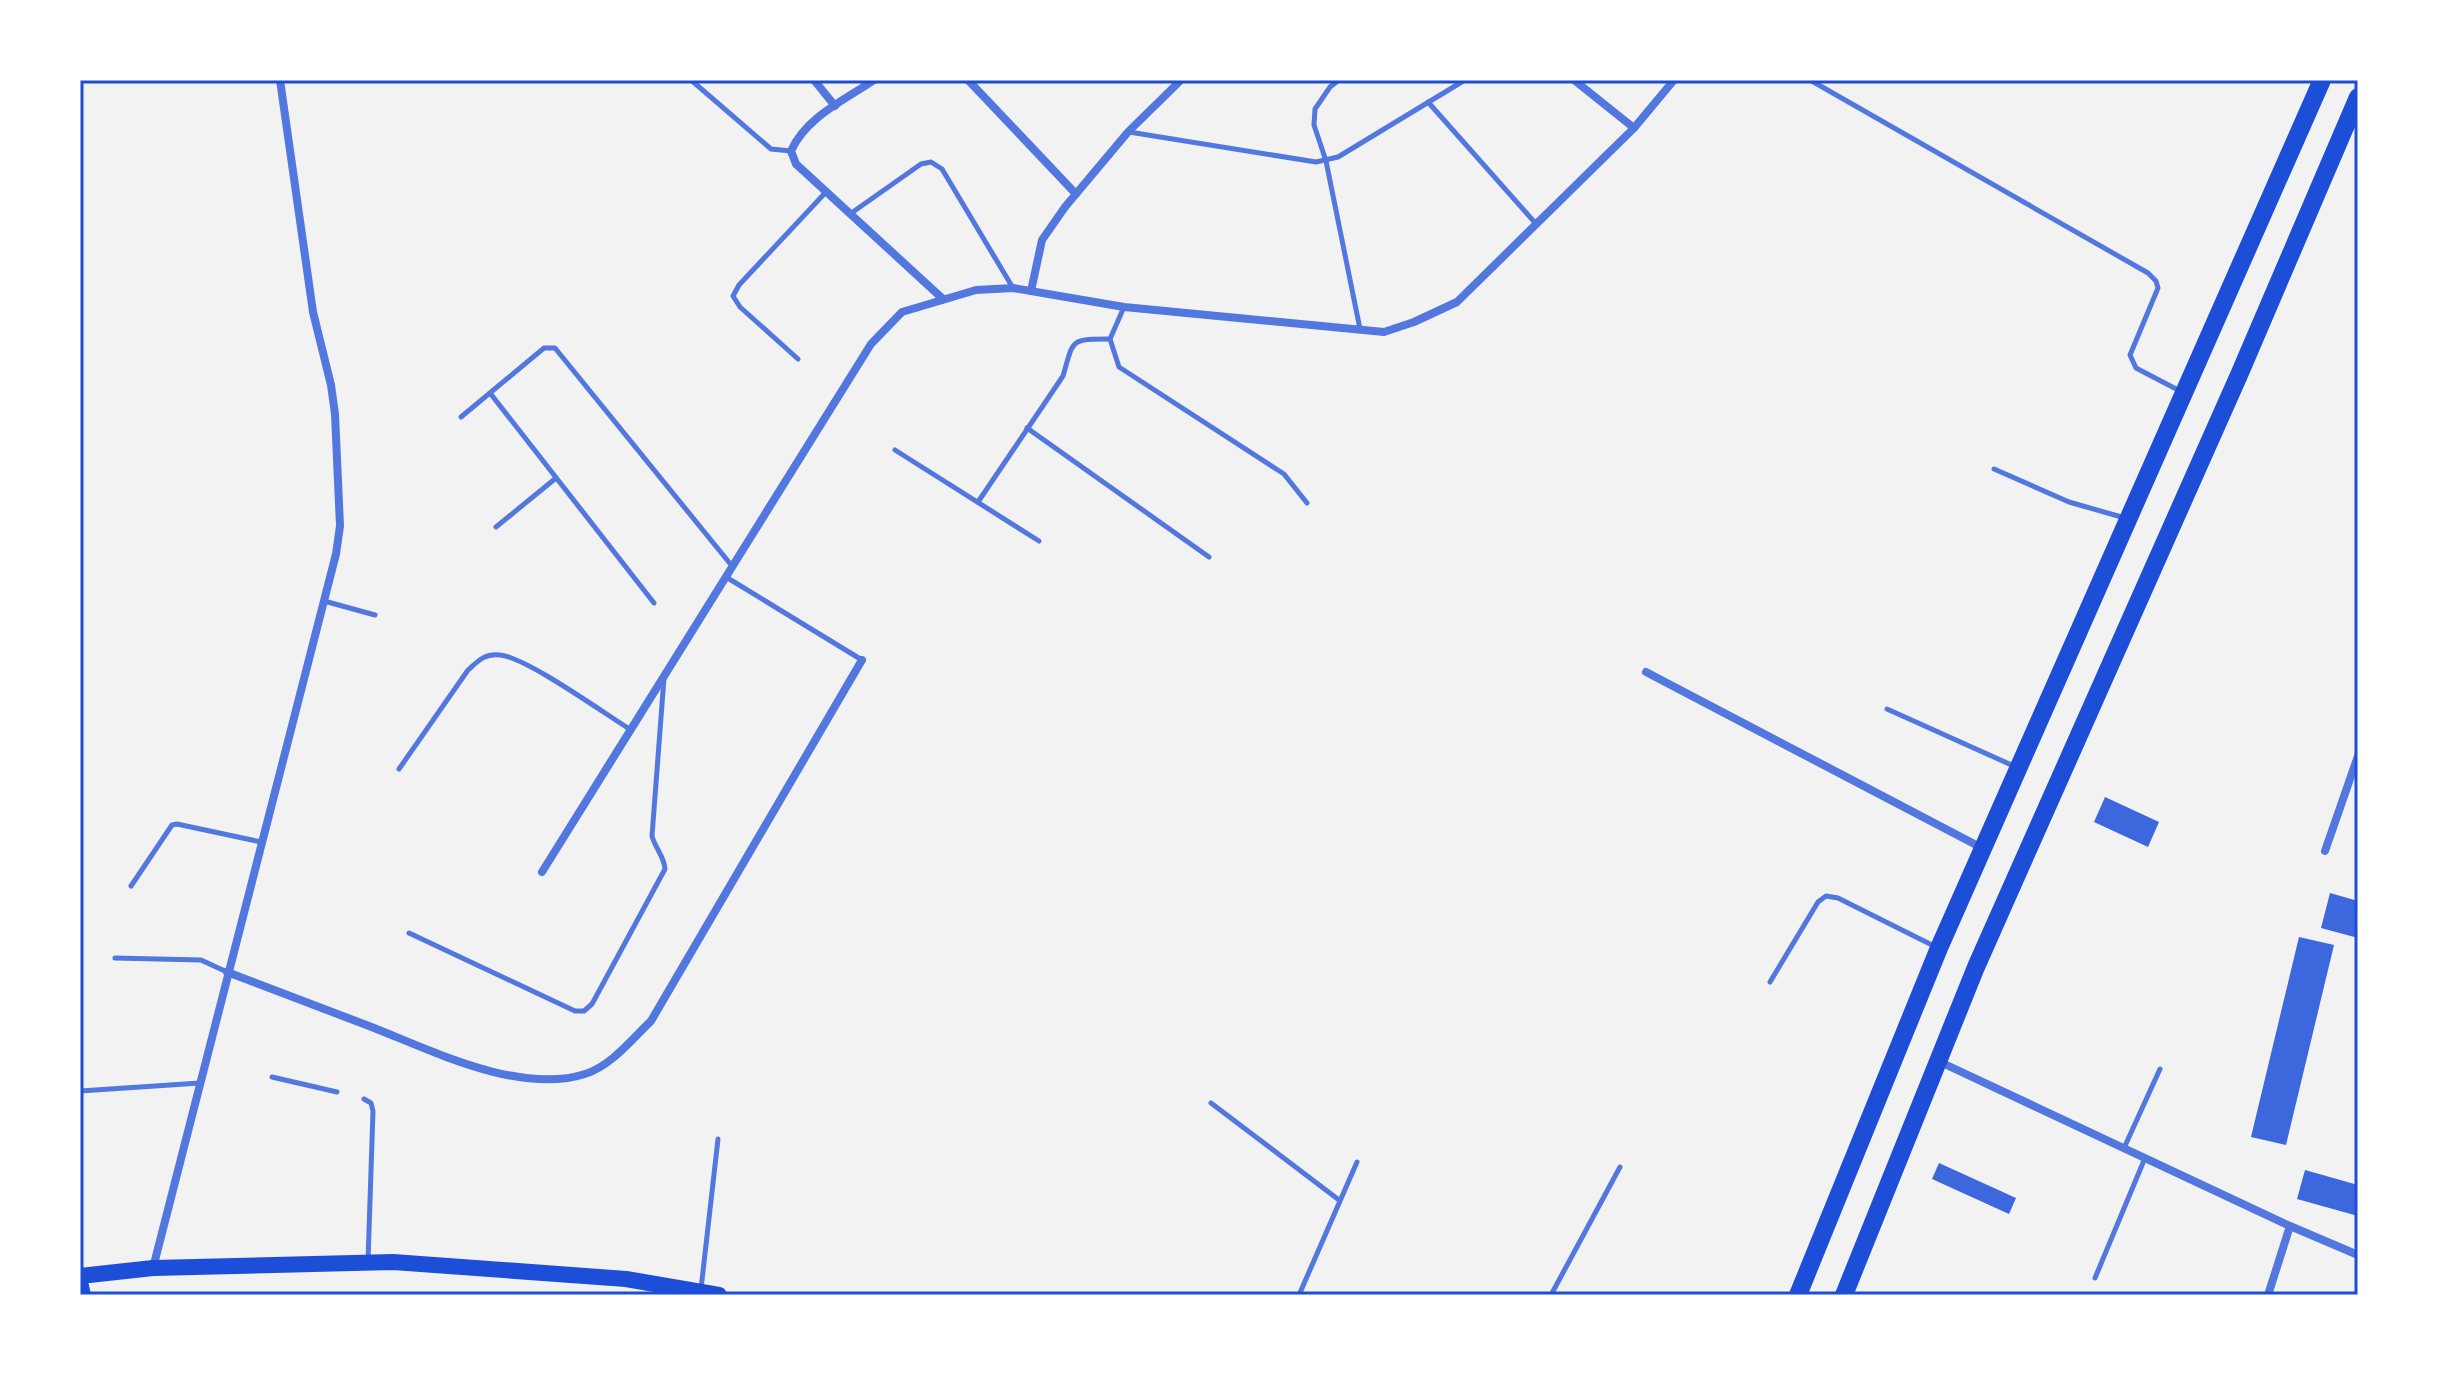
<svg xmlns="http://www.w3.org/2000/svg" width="2438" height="1375" font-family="'Source Serif 4',serif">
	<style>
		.building { fill: #3d67dc }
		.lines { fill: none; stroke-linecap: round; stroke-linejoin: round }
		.service { stroke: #5277de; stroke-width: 5 }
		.minor { stroke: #5277de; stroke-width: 8 }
		.secondary { stroke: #1d4ed8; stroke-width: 16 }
		.trunk { stroke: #1d4ed8; stroke-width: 18 }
		.neatline { fill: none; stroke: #1d4ed8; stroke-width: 3 }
	</style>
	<rect width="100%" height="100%" fill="#f2f2f2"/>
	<g class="building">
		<path d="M2105,797L2159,822L2148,847L2094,822Z"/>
		<path d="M2330,893L2358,901V938L2321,928Z"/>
		<path d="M2299,937L2334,945L2286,1145L2251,1137Z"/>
		<path d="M1939,1163L2016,1198L2009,1214L1932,1179Z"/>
		<path d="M2305,1170L2358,1185V1216L2297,1199Z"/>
	</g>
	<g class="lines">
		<g class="service">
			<path d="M691,80L771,149L791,151"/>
			<path d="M1339,80L1330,87L1315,109L1314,125L1326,161L1360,329"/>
			<path d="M1810,80L2148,273L2156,281L2158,288L2130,355L2136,368L2180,391"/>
			<path d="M1428,102L1537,225"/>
			<path d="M1129,132L1316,162L1338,157L1465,80"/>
			<path d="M850,214L921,164L931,162L942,169L1013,288"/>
			<path d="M1124,307L1110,339L1119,367L1284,474L1307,503"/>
			<path d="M798,359L740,307L733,296L739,285L826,192"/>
			<path d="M490,393L654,603"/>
			<path d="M461,417L544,348H555L732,566"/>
			<path d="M1027,428L1209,557"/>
			<path d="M895,450L1039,541"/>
			<path d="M1994,469L2069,502L2125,518"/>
			<path d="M978,502L1063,376C1074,339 1069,339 1110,339"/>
			<path d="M496,527L556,478"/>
			<path d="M726,577L862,660"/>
			<path d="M324,601L375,615"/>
			<path d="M1887,709L2016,767"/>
			<path d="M399,769L468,670C478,661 485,653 500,655C526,657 605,714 631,730"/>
			<path d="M131,886L172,825L177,824L261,842"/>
			<path d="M409,933L575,1011H584L592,1004L665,869C664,856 655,848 652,836L664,678"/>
			<path d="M115,958L201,960L227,972"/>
			<path d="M1770,982L1818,902L1826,896L1838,898L1934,946"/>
			<path d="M272,1077L337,1092"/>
			<path d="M80,1091L200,1083"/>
			<path d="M364,1099L371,1103L373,1111L368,1261"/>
			<path d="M1211,1103L1339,1200"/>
			<path d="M2124,1148L2160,1069"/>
			<path d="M2095,1278L2145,1158"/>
			<path d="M701,1289L718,1139"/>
			<path d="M1299,1295L1357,1162"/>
			<path d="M1551,1295L1620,1167"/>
		</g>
		<g class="minor">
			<path d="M814,80L835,106"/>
			<path d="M874,80C845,100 806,117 791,151L796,164L943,299"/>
			<path d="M968,80L1076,194"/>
			<path d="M1574,80L1634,128"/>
			<path d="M1031,291L1042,240L1065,207L1128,132L1181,80"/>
			<path d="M1646,672L1982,848"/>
			<path d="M2325,851L2358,756"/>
			<path d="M542,872L871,344L902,312L976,290L1013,288L1124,307L1384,332L1414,322L1457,302L1634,128L1674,80"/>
			<path d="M227,972C275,990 322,1008 369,1026C431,1050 519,1095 585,1074C611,1066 632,1039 651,1021L862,660"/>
			<path d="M1938,1061L2290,1226L2358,1255"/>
			<path d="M153,1268L336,554L340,526L335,414L331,385L313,312L280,80"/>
			<path d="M2268,1295L2290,1226"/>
		</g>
		<g class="secondary">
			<path d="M80,1276L153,1268L393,1262L626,1279L719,1295"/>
			<path d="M80,1282L83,1295"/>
		</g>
		<g class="trunk">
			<path d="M1798,1295L1939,948L2322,80"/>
			<path d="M1844,1295L1976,967L2239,375L2358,97"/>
		</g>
	</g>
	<rect width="2438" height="1375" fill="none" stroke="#ffffff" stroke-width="164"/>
	<rect x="82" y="82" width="2274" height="1211" class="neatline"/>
</svg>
